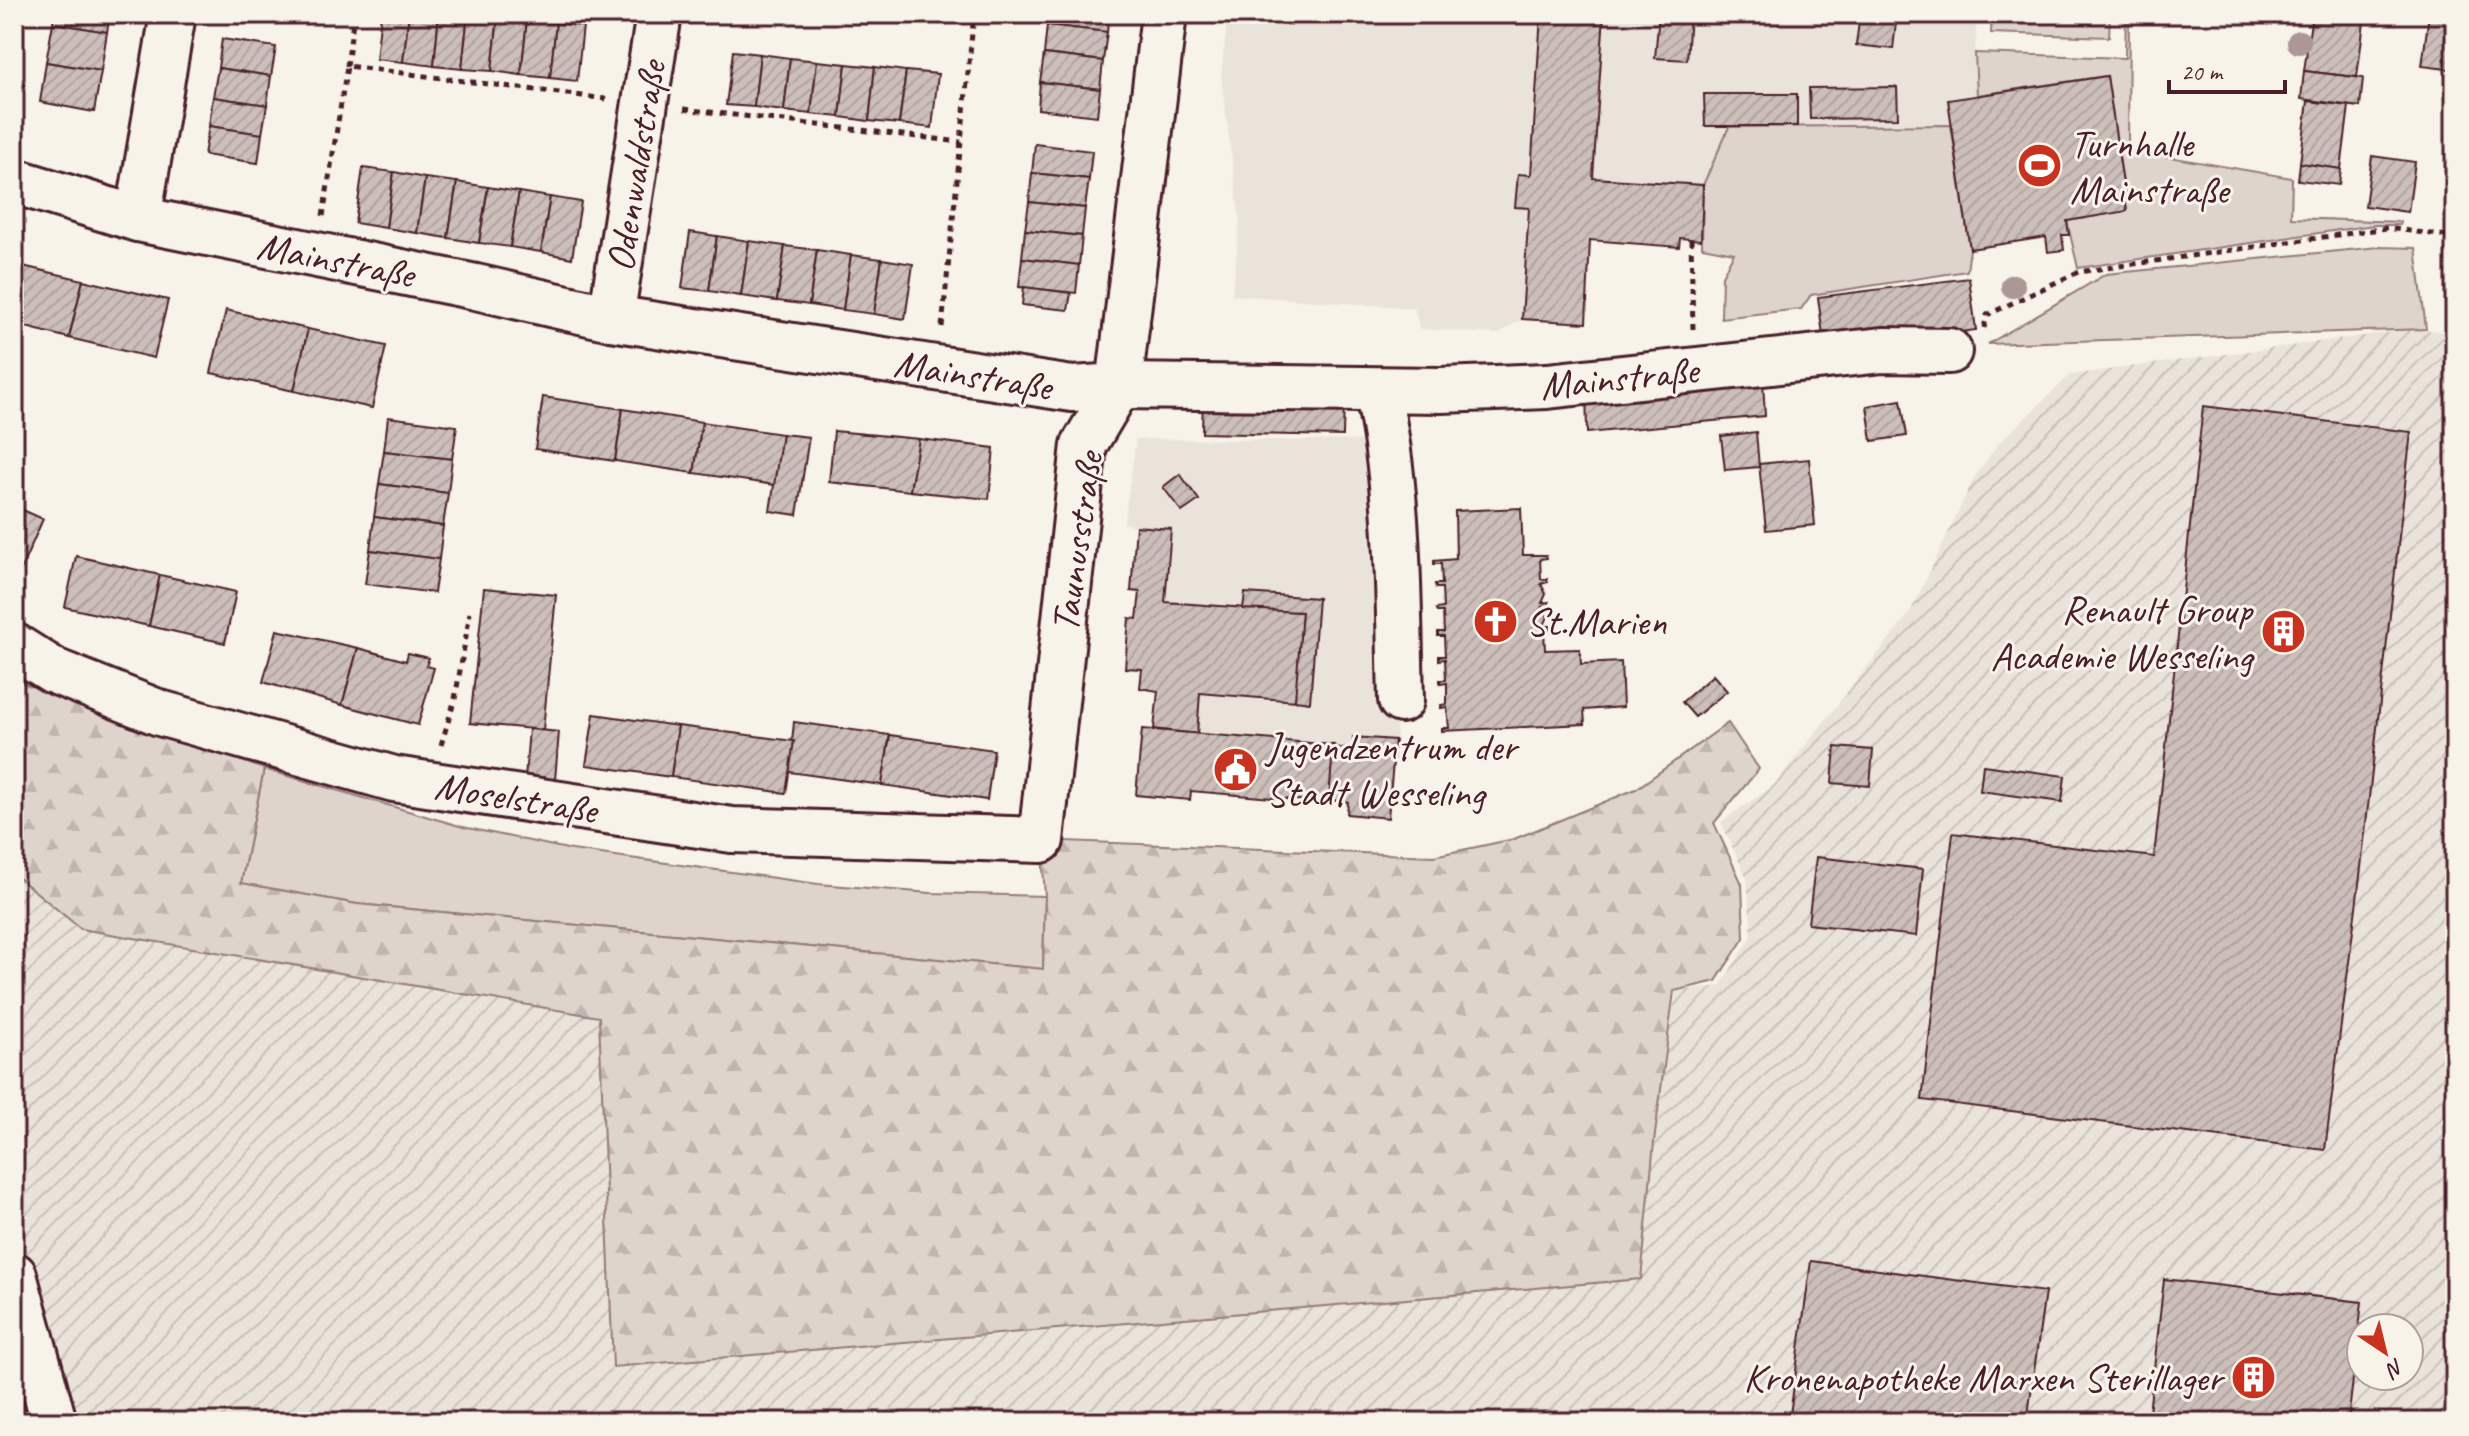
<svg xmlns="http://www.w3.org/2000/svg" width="2469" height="1436" font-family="Caveat,sans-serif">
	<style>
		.built { fill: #eae3da }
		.industrial { fill: url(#industrial-furrows); fill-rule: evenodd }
		.grass { fill: #ded4cc; stroke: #947a7c; stroke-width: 2 }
		.forest { fill: url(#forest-firs); stroke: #947a7c; stroke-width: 2 }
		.building { fill: url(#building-hatch); stroke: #4a1f2b; stroke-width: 2 }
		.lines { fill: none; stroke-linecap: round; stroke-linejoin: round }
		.minor-casing { stroke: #4a1f2b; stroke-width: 50 }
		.path { stroke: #4a1f2b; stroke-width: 5; stroke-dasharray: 6 6; stroke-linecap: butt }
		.minor { stroke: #f7f3e8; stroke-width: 44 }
		.tree { fill: #ac9796 }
		.labels { text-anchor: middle; stroke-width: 6; stroke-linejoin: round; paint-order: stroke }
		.poi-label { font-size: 40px; fill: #4a1f2b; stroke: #f7f3e8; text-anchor: start }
		.street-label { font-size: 40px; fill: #4a1f2b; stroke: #f7f3e8 }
	</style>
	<defs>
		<pattern id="industrial-furrows" width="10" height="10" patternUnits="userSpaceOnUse" patternTransform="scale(2)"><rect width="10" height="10" fill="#eae3da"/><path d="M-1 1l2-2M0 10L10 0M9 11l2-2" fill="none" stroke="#cac2bb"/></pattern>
		<pattern id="forest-firs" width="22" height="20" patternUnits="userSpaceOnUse" patternTransform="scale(2)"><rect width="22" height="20" fill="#ded4cc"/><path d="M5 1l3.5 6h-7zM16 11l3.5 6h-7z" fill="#c0b6af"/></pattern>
		<pattern id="building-hatch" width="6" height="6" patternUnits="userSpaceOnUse" patternTransform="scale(2)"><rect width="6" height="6" fill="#ccbfb9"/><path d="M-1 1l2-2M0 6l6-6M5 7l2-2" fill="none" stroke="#b1a49f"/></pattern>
	</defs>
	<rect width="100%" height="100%" fill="#f7f3e8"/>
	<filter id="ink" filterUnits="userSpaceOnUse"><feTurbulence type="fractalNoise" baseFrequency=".0125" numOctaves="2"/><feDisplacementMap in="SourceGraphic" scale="16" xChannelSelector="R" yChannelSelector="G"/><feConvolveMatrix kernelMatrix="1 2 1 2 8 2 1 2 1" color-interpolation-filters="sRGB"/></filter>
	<g filter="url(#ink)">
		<g class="built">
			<path d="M1228,14H1541L1531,175H1518L1515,206L1529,208L1522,319L1498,334L1420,329L1414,308L1232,295L1240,221L1221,76Z"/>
			<path d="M1604,14H1977L1975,53L1977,95L1948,101L1970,249L1967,271L1811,295L1801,309L1721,318L1722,276L1733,252L1702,247L1701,240L1680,238L1679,247L1590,240Z"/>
			<path d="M1136,439L1380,441L1397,740L1354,737L1353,749L1333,747V745L1154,729L1158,691L1140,688L1142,669L1125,668L1129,618H1137L1140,592L1131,591L1136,527L1124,523Z"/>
		</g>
		<path class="industrial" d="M2415,329L2455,333V1422H20L26,1399L14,1373V875L81,929L599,1017L613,1367L1640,1279L1654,1142L1676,991L1720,986L1752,936L1747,879L1721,822L1774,785L1910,613L1975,476L1998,444L2070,375ZM2361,1328H2409V1376H2361Z"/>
		<g class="grass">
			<path d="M1992,14H2110L2109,37L1991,33Z"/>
			<path d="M2126,14H2129L2128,150L2292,178L2291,218L2400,222V225H2374L2078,268L2067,221L2127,211L2107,76L1977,95L1975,53L2125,58Z"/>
			<path d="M1951,125L1970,249L1967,271L1811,295L1801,309L1721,318L1722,276L1734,253L1702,247L1703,185L1729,127Z"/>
			<path d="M2379,247L2416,248L2426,329L1988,344L2106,274Z"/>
			<path d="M264,769L463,827L572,850L818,884L931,893L1045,896L1043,969L357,904L241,883Z"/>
		</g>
		<path class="forest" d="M14,680L264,769L241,883L357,904L1043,969L1045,896L1041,840L1434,856L1514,839L1636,789L1728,723L1759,769L1714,823L1742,884L1744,938L1716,981L1674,991L1654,1142L1641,1279L613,1367L599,1017L81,929L14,874Z"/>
		<g class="building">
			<path d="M54,14H110L107,32L53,23Z"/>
			<path d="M381,14H409L403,62L376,59Z"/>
			<path d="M409,14H439L434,66L403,62Z"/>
			<path d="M439,14H468L462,69L434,66Z"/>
			<path d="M468,14L498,17L492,71L462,69Z"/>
			<path d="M1048,14H1109L1107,32L1047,25Z"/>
			<path d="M1541,14H1604L1593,178L1703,185L1701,240L1680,238L1679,247L1590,240L1586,323L1522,319L1529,208L1515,207L1518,174L1531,175Z"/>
			<path d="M1659,14H1690L1687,60L1655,58Z"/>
			<path d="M1860,14H1897L1893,49L1856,45Z"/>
			<path d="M2312,14H2365L2357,77L2304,71Z"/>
			<path d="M2429,14H2455V70L2422,66Z"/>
			<path d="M498,17L527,20L521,75L492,71Z"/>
			<path d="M527,20L556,23L550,78L521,75Z"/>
			<path d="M53,23L107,32L101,71L46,62Z"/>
			<path d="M556,23L583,26L577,81L550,78Z"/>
			<path d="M1047,25L1107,32L1103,61L1044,54Z"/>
			<path d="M222,39L276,47L271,76L218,68Z"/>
			<path d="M733,51L760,54L754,107L726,105Z"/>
			<path d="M760,54L790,58L784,111L754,107Z"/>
			<path d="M1044,54L1103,61L1100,89L1040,82Z"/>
			<path d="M790,58L817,61L811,114L784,111Z"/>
			<path d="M817,61L846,64L840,117L811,114Z"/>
			<path d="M46,62L101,71L94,112L40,102Z"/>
			<path d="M846,64L875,67L869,121L840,117Z"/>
			<path d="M875,67L906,71L899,124L869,121Z"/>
			<path d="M218,68L271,76L267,105L213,97Z"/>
			<path d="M906,71L938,74L932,128L899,124Z"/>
			<path d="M2304,71L2363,78L2360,107L2301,99Z"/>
			<path d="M2107,76L2127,211L2067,221L2069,235H2062L2064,250L2048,252L2046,237L1970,249L1948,100Z"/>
			<path d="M1040,82L1100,89L1097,116L1038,109Z"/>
			<path d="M1897,87L1898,118L1810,119L1809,88Z"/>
			<path d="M1704,94H1797V126H1705Z"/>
			<path d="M213,97L267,105L262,134L209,126Z"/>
			<path d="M2308,101L2349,106L2341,169L2300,163Z"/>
			<path d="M209,126L262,134L258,163L204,155Z"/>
			<path d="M1035,144L1092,151L1089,179L1032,173Z"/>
			<path d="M2372,156L2415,162L2408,212L2365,206Z"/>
			<path d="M2300,163L2341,169L2339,185L2298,180Z"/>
			<path d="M363,168L394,172L386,228L355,223Z"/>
			<path d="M394,172L425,178L417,233L386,228Z"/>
			<path d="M1032,173L1089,179L1085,208L1029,202Z"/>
			<path d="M425,178L457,182L448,238L417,233Z"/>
			<path d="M457,182L488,187L479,243L448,238Z"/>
			<path d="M488,187L519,192L510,247L479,243Z"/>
			<path d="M519,192L550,197L541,252L510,247Z"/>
			<path d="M550,197L581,202L572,258L541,252Z"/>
			<path d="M1029,202L1085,208L1082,236L1025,230Z"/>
			<path d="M1025,230L1082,236L1079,265L1022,258Z"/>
			<path d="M690,232L717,236L709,291L682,288Z"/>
			<path d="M717,236L749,241L741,296L709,291Z"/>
			<path d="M749,241L785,246L777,301L741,296Z"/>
			<path d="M785,246L817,250L809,305L777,301Z"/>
			<path d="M817,250L851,255L843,310L809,305Z"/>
			<path d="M851,255L882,259L874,314L843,310Z"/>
			<path d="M1022,258L1079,265L1076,293L1019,287Z"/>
			<path d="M882,259L913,264L905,319L874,314Z"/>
			<path d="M14,264L83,280L69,338L14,324Z"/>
			<path d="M1969,278L1976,330L1825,351L1818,297Z"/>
			<path d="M83,280L168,300L154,358L69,338Z"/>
			<path d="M1024,287L1071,293L1068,310L1022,305Z"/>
			<path d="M226,310L308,329L294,391L211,373Z"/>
			<path d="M308,329L386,346L372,408L294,391Z"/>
			<path d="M1762,365L1765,416L1587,433L1586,384Z"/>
			<path d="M1203,396L1344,399L1343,436L1202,433Z"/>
			<path d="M543,397L623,409L615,461L535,449Z"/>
			<path d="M1901,400L1907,436L1872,441L1867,406Z"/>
			<path d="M2203,406L2411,432L2360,876L2325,1150L1922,1100L1953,833L2154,857Z"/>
			<path d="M623,409L702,422L694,473L615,461Z"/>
			<path d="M388,417L457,426L452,459L384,451Z"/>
			<path d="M702,422L782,434L775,485L694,473Z"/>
			<path d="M834,431L919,439L910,491L829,482Z"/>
			<path d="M1756,432L1759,467L1725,470L1721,436Z"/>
			<path d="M782,434L809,437L797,515L770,511Z"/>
			<path d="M919,439L994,448L989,499L910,491Z"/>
			<path d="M384,451L452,459L448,493L379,484Z"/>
			<path d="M1809,459L1815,525L1766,530L1759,464Z"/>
			<path d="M1180,474L1199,500L1182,512L1163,487Z"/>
			<path d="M379,484L448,493L443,526L374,517Z"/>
			<path d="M14,506L43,519L21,569L14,566Z"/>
			<path d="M1521,508L1523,555H1546L1547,558L1540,559L1541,579H1547L1548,582L1541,584L1546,594L1542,603L1549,602V606L1542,607L1548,616L1544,626H1550V630H1544L1545,650L1580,649L1581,664L1621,662L1623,707L1584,710L1585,724L1442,731V728H1449L1447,707L1441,708V705L1447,704V683L1440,684V680H1446L1445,659L1439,660V656H1445L1444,636H1438V632H1444L1443,612H1437L1436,609L1443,608L1442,588H1436L1435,584H1442L1441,564H1434V561L1456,559L1455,511Z"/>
			<path d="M374,517L443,526L439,559L370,550Z"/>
			<path d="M1136,526L1171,529L1165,602L1302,612L1296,701L1200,693L1197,734L1154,729L1158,691L1140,688L1142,669L1125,668L1129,618L1137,619L1140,592L1131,591Z"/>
			<path d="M370,550L439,559L434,593L365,584Z"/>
			<path d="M76,556L160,575L149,626L65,607Z"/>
			<path d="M160,575L236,592L225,643L149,626Z"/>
			<path d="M484,588L556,595L543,730L470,723Z"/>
			<path d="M1245,593L1318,598L1310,702L1295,700L1302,612L1243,609Z"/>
			<path d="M277,630L358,648L342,705L263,682Z"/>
			<path d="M358,648L406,661L408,653L429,658L426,666L434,668L418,725L342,705Z"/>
			<path d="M1713,675L1727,691L1695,717L1682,702Z"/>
			<path d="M594,714L678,726L671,777L586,765Z"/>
			<path d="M794,722L890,735L882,785L789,772Z"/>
			<path d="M678,726L794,741L786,793L671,777Z"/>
			<path d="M529,729L559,732L555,780L525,778Z"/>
			<path d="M1142,729L1334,745L1329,803L1191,791L1190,800L1136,795Z"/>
			<path d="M890,735L994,750L987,800L882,785Z"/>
			<path d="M1353,737L1395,740L1388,818L1347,814L1348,802L1329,800L1333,747L1353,749Z"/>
			<path d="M1835,747L1873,750L1870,786L1832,783Z"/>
			<path d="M1983,765L2065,776L2062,802L1980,791Z"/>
			<path d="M1816,857L1923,869L1916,936L1808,924Z"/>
			<path d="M1811,1261L2045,1292L2027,1422H1789Z"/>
			<path d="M2164,1279L2362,1302L2348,1422H2148Z"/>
		</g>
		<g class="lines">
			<defs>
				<g id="minor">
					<path d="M14,181L138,219L476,287L611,318L1072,389L1119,386L1441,390L1547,386L1883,350L1949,351"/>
					<path d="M138,219L173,14"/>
					<path d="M611,318L659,14"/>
					<path d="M1377,390C1400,491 1398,597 1401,700"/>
					<path d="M14,646L54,671L160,713L394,779L732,830L1041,840L1084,445L1119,386L1164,14"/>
					<path d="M14,1275L54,1422"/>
				</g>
			</defs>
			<use href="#minor" class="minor-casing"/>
			<g class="path">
				<path d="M347,66L354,14"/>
				<path d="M684,109L961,142"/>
				<path d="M323,216L347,66L606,99"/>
				<path d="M1691,239L1693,330"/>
				<path d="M942,327L974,14"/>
				<path d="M1984,328L1987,315L2078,272L2387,228L2455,237"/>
				<path d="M441,745L455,699L470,613"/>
			</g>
			<use href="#minor" class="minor"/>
		</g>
		<g class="tree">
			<circle cx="2299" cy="42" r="12"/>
			<circle cx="2013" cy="286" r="12"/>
		</g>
	</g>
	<defs>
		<symbol id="stadium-disc" viewBox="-11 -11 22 22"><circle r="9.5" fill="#c8321e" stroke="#f7f3e8"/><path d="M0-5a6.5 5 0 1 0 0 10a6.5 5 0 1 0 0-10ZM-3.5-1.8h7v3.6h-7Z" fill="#fff"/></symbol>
		<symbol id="church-disc" viewBox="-11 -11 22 22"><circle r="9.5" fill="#c8321e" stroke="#f7f3e8"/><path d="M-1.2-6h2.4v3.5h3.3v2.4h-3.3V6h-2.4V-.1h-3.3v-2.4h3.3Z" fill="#fff"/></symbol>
		<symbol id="building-disc" viewBox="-11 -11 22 22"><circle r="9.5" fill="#c8321e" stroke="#f7f3e8"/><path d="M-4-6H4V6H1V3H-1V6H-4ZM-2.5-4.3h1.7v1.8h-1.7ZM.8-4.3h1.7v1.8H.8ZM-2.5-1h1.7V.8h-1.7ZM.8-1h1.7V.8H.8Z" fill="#fff"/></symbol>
		<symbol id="civic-disc" viewBox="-11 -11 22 22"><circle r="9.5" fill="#c8321e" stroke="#f7f3e8"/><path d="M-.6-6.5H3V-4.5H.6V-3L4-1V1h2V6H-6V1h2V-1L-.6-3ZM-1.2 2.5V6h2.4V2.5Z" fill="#fff"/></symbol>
	</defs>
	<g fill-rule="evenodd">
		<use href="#stadium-disc" x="2014" y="140" width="51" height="51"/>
		<use href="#church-disc" x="1470" y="596" width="51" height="51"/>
		<use href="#building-disc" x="2258" y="606" width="51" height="51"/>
		<use href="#civic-disc" x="1210" y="744" width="51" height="51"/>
		<use href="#building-disc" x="2228" y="1352" width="51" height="51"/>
	</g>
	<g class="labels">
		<g class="poi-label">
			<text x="2070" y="157">Turnhalle<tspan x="2070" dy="46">Mainstraße</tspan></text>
			<text x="2252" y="623" text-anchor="end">Renault Group<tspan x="2252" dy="46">Academie Wesseling</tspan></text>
			<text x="1526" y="635">St.Marien</text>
			<text x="1266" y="760">Jugendzentrum der<tspan x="1266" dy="46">Stadt Wesseling</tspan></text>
			<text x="2222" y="1391" text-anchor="end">Kronenapotheke Marxen Sterillager</text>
		</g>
		<g class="street-label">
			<text transform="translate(635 166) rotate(-81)" y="14">Odenwaldstraße</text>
			<text transform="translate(336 259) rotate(11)" y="14">Mainstraße</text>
			<text transform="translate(973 374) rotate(9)" y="14">Mainstraße</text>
			<text transform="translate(1619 377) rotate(-6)" y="14">Mainstraße</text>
			<text transform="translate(1076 542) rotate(-82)" y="14">Taunusstraße</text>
			<text transform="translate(516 797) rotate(9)" y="14">Moselstraße</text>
		</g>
	</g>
	<rect width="2469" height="1436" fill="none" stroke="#f7f3e8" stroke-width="48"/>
	<rect x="24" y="24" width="2421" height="1388" fill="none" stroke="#4a1f2b" stroke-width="3" filter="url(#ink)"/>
	<g transform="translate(2385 1352) rotate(145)"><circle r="38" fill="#f7f3e8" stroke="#b29e9c" stroke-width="2"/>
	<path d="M0-6L14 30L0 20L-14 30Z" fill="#c8321e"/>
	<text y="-12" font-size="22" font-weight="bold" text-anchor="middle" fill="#4a1f2b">N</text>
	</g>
	<path d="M2169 80v12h116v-12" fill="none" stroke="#4a1f2b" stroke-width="4"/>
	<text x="2181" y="80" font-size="24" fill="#4a1f2b" stroke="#f7f3e8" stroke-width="6" paint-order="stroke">20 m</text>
</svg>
